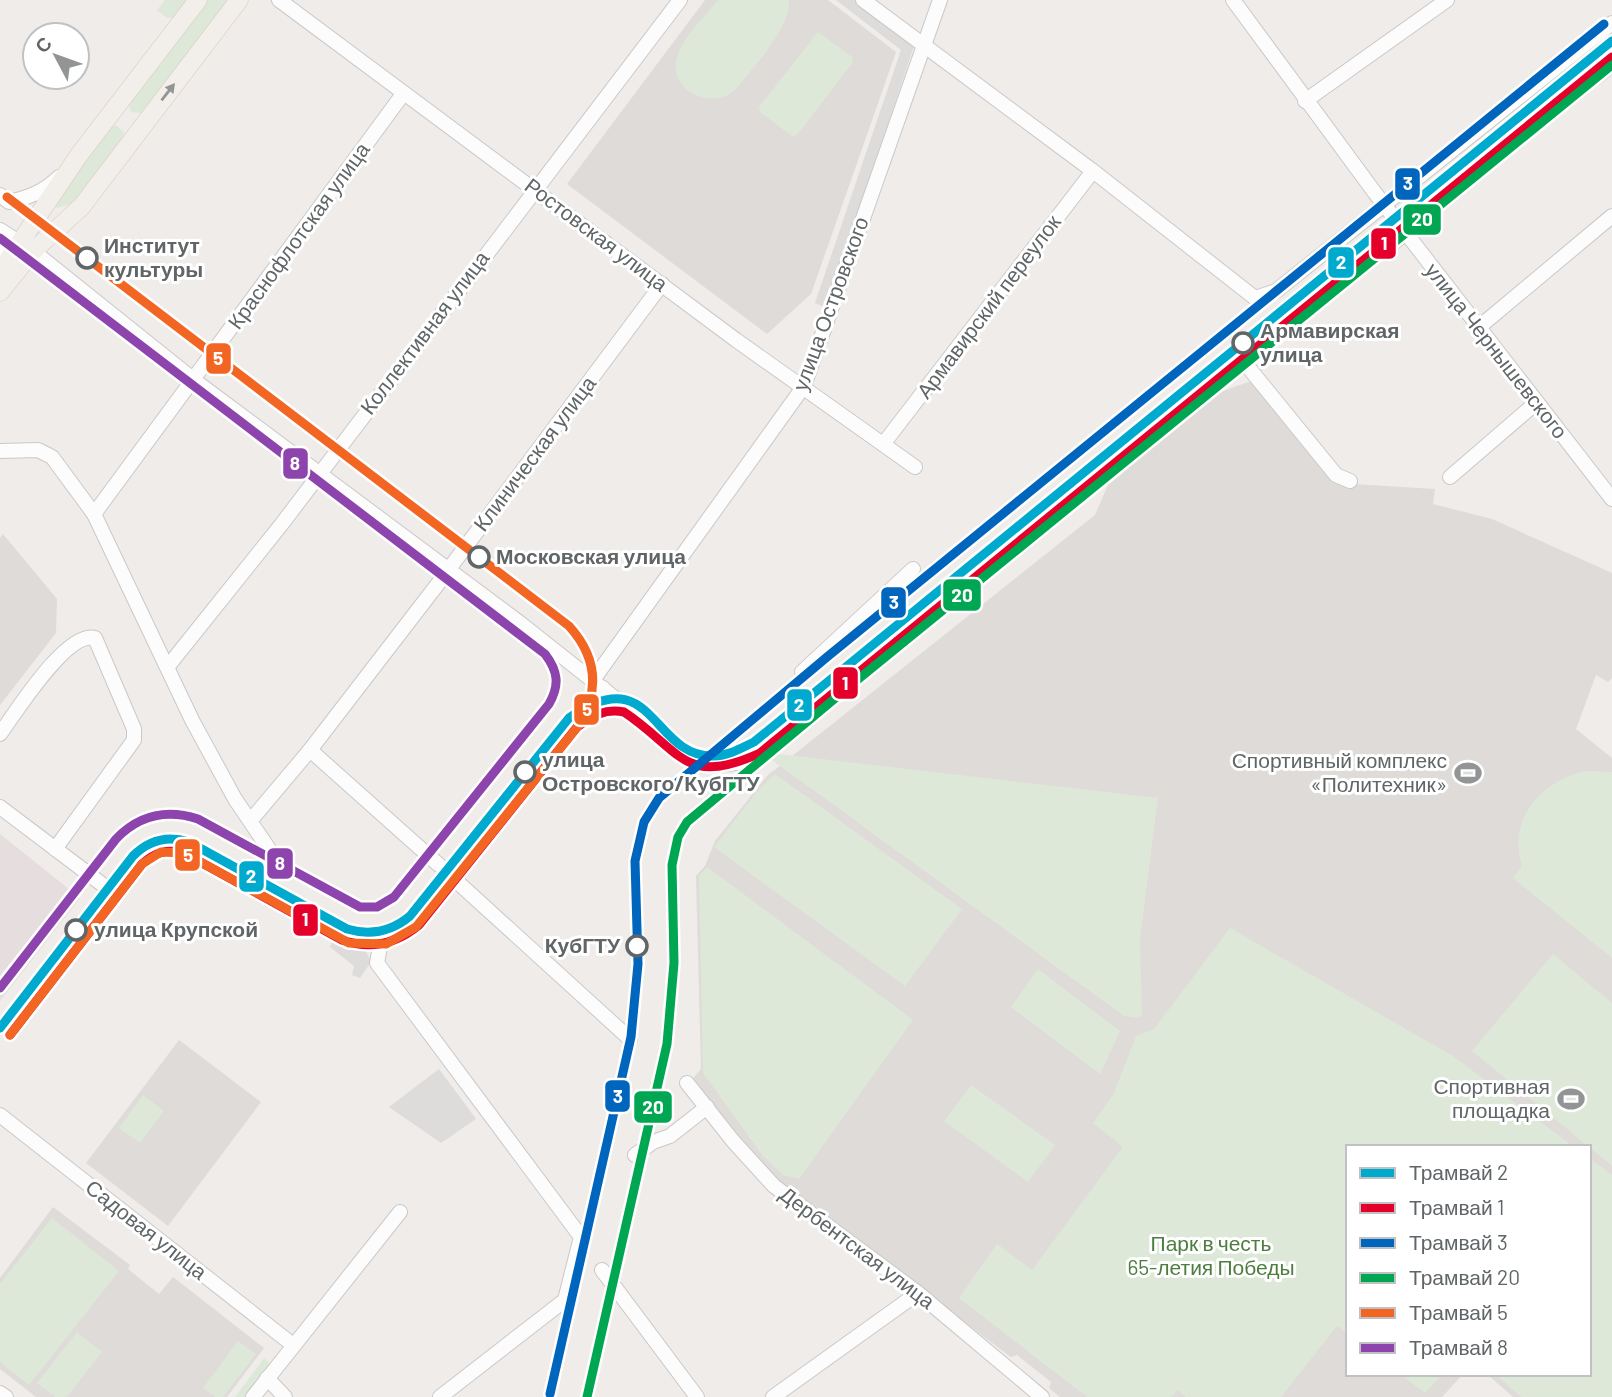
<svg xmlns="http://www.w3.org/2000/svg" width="1612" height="1397" font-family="Barlow,sans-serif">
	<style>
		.industrial { fill: #dedbdb }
		.education { fill: #dedbd9 }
		.medical { fill: #e5ddde }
		.green { fill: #dee8d8 }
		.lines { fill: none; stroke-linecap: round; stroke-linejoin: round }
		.minor-casing { stroke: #cac9c8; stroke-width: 16 }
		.major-casing { stroke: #d4c6bb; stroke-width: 19 }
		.minor { stroke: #fdfcfc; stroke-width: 14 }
		.major { stroke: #f2efeb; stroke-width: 18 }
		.tram-1-casing { stroke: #fff; stroke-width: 14 }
		.tram-2-casing { stroke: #fff; stroke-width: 14 }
		.tram-3-casing { stroke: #fff; stroke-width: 14 }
		.tram-4-casing { stroke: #fff; stroke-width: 14 }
		.tram-5-casing { stroke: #fff; stroke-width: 14 }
		.tram-6-casing { stroke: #fff; stroke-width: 14 }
		.tram-1 { stroke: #00a9ce; stroke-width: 9 }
		.tram-2 { stroke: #e4002b; stroke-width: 9 }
		.tram-3 { stroke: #0065bd; stroke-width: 9 }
		.tram-4 { stroke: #00a651; stroke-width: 9 }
		.tram-5 { stroke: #f26522; stroke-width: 9 }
		.tram-6 { stroke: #8e44ad; stroke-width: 9 }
		.oneway { fill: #939595 }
		.stop-dot { fill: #fff; stroke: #606567; stroke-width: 3.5 }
		.labels { text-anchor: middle; stroke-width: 6; stroke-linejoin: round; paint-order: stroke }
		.street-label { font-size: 21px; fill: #606567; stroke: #fff }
		.stop-label { font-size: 21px; font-weight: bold; fill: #606567; stroke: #fff; text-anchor: start }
		.poi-label { font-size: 21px; fill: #606567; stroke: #fff; text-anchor: end }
		.park-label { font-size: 21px; fill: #4d7e40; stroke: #fff }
		.line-badge { stroke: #fff; stroke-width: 2.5 }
		.badge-label { font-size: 19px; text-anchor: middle; font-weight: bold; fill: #fff }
	</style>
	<rect width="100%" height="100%" fill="#efecea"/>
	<g class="industrial">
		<path d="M836,0H854L914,46L827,308L815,303L901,50Z"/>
		<path d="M335,935L364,947L371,962L360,978L352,975L354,966L330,947Z"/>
		<path d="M439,1069L476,1119L441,1143L389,1107Z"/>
	</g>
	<g class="education">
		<path d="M705,0H828L896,52L811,294L767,334L567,184Z"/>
		<path d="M1251,381L1336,483L1435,489L1433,504L1492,519L1612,573V678L1608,682L1596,675L1576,729L1612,758V1397H1513L1487,1374H1589V1147H1348V1374H1463L1442,1397H1060L1049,1388L1051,1382L1017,1355L1011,1357L774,1179L690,1082L701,1069L696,876L705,866L715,841L767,776L1095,515L1108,485L1215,394Z"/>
		<path d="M3,534L57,599L56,633L0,705V538Z"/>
		<path d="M179,1040L261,1102L168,1226L86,1163Z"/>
		<path d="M53,1207L130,1265L128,1269L159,1294L173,1277L264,1348L227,1397H36L0,1369V1278Z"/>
	</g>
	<path class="medical" d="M0,834L80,898L0,1001Z"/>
	<g class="green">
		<path d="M165,0H187L175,17L167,18L157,10Z"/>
		<path d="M207,0H229L141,113L131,112L128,101Z"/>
		<path d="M718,0H789C792,26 751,71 734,91C708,111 666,88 678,55C685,35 705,16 718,0Z"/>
		<path d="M818,32L852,57L853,62L797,135L792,136L760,112L759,107Z"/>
		<path d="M116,125L124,132L122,139L79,197L71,204L57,208L54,203L109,128Z"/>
		<path d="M761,752L1158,798L1140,939L1142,1015L1138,1018L1124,1016Z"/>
		<path d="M1587,771L1612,772V958L1513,878L1522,866C1507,819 1542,779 1587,771Z"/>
		<path d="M775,774L962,909L905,986L714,847L758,790Z"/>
		<path d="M707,867L913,1020L799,1179L783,1175L762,1155L703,1073L699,876Z"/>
		<path d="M1230,928L1453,1056L1574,1147H1348V1334L1337,1326L1281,1397H1186L1177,1390L1171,1397H1087L959,1298L997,1244L1032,1270L1123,1147L1093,1123L1113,1095L1136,1036L1154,1029Z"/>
		<path d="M1553,954L1612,1003V1166L1472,1051Z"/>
		<path d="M1038,969L1120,1031L1100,1074L1011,1007Z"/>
		<path d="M971,1085L1055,1145L1028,1182L944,1121Z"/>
		<path d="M143,1095L164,1111L140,1143L119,1128Z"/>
		<path d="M1589,1158L1612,1175V1397H1521L1495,1374H1589Z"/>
		<path d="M52,1218L119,1271L29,1385L0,1362V1284Z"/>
		<path d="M77,1332L102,1352L67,1397H55L37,1383Z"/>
		<path d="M238,1341L256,1354L223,1397H215L203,1388Z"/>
		<path d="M264,1358L271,1364L246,1397H235Z"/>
		<path d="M1400,1374H1443L1425,1393Z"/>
	</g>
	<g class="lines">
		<defs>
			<g id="minor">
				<path d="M279,0L736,340L915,467"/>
				<path d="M863,0L1093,171L1255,298L1276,291L1612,23"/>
				<path d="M1233,0L1375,193L1612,499"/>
				<path d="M1305,101L1447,0"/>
				<path d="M0,195L9,202C30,197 43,192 59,177"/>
				<path d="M0,230L33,251L194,380L520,623L626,707L676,751L694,760L727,764L745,762"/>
				<path d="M0,235L4,249L0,262"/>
				<path d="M1478,328L1612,216"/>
				<path d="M1244,362L1336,475L1350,481"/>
				<path d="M1218,384L1321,297L1406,233L1485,159L1612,65"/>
				<path d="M884,443L1093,171"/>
				<path d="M0,451L38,450L52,457L94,514L192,720L235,799L275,858"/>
				<path d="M1450,477L1536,403"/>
				<path d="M94,514L403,94"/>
				<path d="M169,665L281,525L680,0"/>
				<path d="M802,672L913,569"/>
				<path d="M593,680L804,386L940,0"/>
				<path d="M0,734C16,712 67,630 95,638L134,729V740L55,849"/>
				<path d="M310,750L439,865"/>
				<path d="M0,807L107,888"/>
				<path d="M251,820L310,750L437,585L662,284"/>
				<path d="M453,878L630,1039"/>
				<path d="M687,1083L733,1141L774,1186L918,1293L1042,1397"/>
				<path d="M0,1115L293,1345"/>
				<path d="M635,1155L653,1142L670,1136L707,1107"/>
				<path d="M602,1270L697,1397"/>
				<path d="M267,1378L285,1397"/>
				<path d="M0,1393L6,1397"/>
				<path d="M253,1397L400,1212"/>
				<path d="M440,1397L565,1300L581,1237L377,963L381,941L408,924L453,878L603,688"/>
				<path d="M773,1397L918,1293"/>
			</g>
			<g id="major">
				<path d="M0,272L79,155L198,0"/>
				<path d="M0,292L33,251L82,206L239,0"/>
			</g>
		</defs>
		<use href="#minor" class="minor-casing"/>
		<use href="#major" class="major-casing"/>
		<use href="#minor" class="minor"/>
		<use href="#major" class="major"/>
		<defs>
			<path id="tram-1" d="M0,1028L133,856C149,840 167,835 189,842L347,929C371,936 391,932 410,916L569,718C654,658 651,757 713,756C728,756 741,748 754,742L1612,41"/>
			<path id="tram-2" d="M10,1035L142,864C155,852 167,849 184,853L342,940C371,950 396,944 419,925L577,727C593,716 604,708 624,712C681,750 684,788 760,753L1612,57"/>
			<path id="tram-3" d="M550,1394L631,1037L638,964L635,861L644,822L659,798L827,657L1604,24"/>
			<path id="tram-4" d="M587,1397L667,1044L674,963L672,865L678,837L687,822L851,685L1612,65"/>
			<path id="tram-5" d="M7,197L569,626C597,657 600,690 579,725L416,927L386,944L349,943L184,853L161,852L142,864L10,1035"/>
			<path id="tram-6" d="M0,238L545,654C558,671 560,685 549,704L394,897L377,907H360L198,819C167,809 139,815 116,839L0,988"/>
		</defs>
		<use href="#tram-1" class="tram-1-casing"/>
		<use href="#tram-2" class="tram-2-casing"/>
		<use href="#tram-3" class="tram-3-casing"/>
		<use href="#tram-4" class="tram-4-casing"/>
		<use href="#tram-5" class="tram-5-casing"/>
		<use href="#tram-6" class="tram-6-casing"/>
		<use href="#tram-1" class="tram-1"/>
		<use href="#tram-2" class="tram-2"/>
		<use href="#tram-3" class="tram-3"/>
		<use href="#tram-4" class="tram-4"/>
		<use href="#tram-5" class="tram-5"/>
		<use href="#tram-6" class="tram-6"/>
	</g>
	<defs><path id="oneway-solid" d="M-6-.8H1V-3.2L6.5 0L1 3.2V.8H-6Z" transform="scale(1.75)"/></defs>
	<use class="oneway" href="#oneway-solid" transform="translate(168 92) rotate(-52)"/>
	<defs>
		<symbol id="stadium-bare" viewBox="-9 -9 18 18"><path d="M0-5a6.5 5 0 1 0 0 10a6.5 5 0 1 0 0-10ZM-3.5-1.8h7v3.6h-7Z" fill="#929495" stroke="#fff" stroke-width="2.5" paint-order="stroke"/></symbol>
	</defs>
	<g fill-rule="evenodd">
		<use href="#stadium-bare" x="1449" y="754" width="38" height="38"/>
		<use href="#stadium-bare" x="1552" y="1080" width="38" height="38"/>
	</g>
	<g class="stop-dot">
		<circle cx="87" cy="258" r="10"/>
		<circle cx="1243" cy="343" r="10"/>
		<circle cx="479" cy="557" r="10"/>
		<circle cx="525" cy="772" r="10"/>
		<circle cx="76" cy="930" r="10"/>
		<circle cx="637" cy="946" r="10"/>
	</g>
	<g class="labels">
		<g class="street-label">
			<text transform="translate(596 235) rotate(37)" y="7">Ростовская улица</text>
			<text transform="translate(299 236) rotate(-54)" y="7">Краснофлотская улица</text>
			<text transform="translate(831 304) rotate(-70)" y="7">улица Островского</text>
			<text transform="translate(989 307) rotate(-53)" y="7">Армавирский переулок</text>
			<text transform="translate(425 333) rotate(-53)" y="7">Коллективная улица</text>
			<text transform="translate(1496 351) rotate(52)" y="7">улица Чернышевского</text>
			<text transform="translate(535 454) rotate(-53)" y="7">Клиническая улица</text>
			<text transform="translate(146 1230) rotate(38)" y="7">Садовая улица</text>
			<text transform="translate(857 1248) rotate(37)" y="7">Дербентская улица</text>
		</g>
		<g class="stop-label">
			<text x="104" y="253">Институт<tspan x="104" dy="24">культуры</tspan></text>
			<text x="1260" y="338">Армавирская<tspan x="1260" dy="24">улица</tspan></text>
			<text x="496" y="564">Московская улица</text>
			<text x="542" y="767">улица<tspan x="542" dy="24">Островского/КубГТУ</tspan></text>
			<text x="94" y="937">улица Крупской</text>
			<text x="620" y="953" text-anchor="end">КубГТУ</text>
		</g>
		<g class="poi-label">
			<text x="1447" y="768">Спортивный комплекс<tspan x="1447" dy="24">«Политехник»</tspan></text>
			<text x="1550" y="1094">Спортивная<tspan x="1550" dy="24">площадка</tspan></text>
		</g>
		<g class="park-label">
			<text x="1211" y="1251">Парк в честь<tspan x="1211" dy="24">65-летия Победы</tspan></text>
		</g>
	</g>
	<g class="line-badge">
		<rect x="1394" y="167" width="27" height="34" rx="7" fill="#0065bd"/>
		<rect x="1402" y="203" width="40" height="33" rx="7" fill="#00a651"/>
		<rect x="1370" y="227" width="27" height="33" rx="7" fill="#e4002b"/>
		<rect x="1327" y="246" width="28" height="33" rx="7" fill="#00a9ce"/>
		<rect x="205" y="342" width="27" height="33" rx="7" fill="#f26522"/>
		<rect x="282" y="447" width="27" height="33" rx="7" fill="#8e44ad"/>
		<rect x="942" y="578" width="40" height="34" rx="7" fill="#00a651"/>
		<rect x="880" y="586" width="27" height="33" rx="7" fill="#0065bd"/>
		<rect x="832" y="666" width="27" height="34" rx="7" fill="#e4002b"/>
		<rect x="786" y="688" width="27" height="34" rx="7" fill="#00a9ce"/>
		<rect x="573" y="693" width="27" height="33" rx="7" fill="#f26522"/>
		<rect x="174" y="838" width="27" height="34" rx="7" fill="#f26522"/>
		<rect x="266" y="847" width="28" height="33" rx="7" fill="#8e44ad"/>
		<rect x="238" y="860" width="27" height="33" rx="7" fill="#00a9ce"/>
		<rect x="292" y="903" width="27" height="34" rx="7" fill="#e4002b"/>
		<rect x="604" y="1079" width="27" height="34" rx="7" fill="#0065bd"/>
		<rect x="633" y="1090" width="40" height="34" rx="7" fill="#00a651"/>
	</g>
	<g class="badge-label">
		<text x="1408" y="190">3</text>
		<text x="1422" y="226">20</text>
		<text x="1384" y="250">1</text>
		<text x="1341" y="269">2</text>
		<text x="218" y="365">5</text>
		<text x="295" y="470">8</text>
		<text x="962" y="602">20</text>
		<text x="894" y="609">3</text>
		<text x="845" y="690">1</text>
		<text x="799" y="712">2</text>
		<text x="587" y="716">5</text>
		<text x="188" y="862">5</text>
		<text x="280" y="870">8</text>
		<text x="251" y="883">2</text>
		<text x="305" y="926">1</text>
		<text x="618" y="1103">3</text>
		<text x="653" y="1114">20</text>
	</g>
	<rect x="1346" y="1145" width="245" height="231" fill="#ffffff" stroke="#bfc1c2" stroke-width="2"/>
	<rect x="1360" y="1168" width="35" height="10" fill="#00a9ce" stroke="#bfc1c2" stroke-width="2"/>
	<text x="1409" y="1180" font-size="21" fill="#606567">Трамвай 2</text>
	<rect x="1360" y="1203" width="35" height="10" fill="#e4002b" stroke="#bfc1c2" stroke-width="2"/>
	<text x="1409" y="1215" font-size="21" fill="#606567">Трамвай 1</text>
	<rect x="1360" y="1238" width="35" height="10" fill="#0065bd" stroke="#bfc1c2" stroke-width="2"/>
	<text x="1409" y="1250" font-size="21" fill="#606567">Трамвай 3</text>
	<rect x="1360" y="1273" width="35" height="10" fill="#00a651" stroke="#bfc1c2" stroke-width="2"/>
	<text x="1409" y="1285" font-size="21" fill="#606567">Трамвай 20</text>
	<rect x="1360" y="1308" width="35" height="10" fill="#f26522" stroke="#bfc1c2" stroke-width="2"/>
	<text x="1409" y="1320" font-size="21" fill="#606567">Трамвай 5</text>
	<rect x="1360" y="1343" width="35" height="10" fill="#8e44ad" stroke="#bfc1c2" stroke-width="2"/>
	<text x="1409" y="1355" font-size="21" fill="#606567">Трамвай 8</text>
	<g transform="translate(56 56) rotate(311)"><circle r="33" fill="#ffffff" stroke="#bfc1c2" stroke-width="2"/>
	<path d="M0-5L12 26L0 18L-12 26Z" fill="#929495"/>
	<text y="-10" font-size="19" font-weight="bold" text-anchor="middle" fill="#606567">С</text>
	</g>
</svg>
